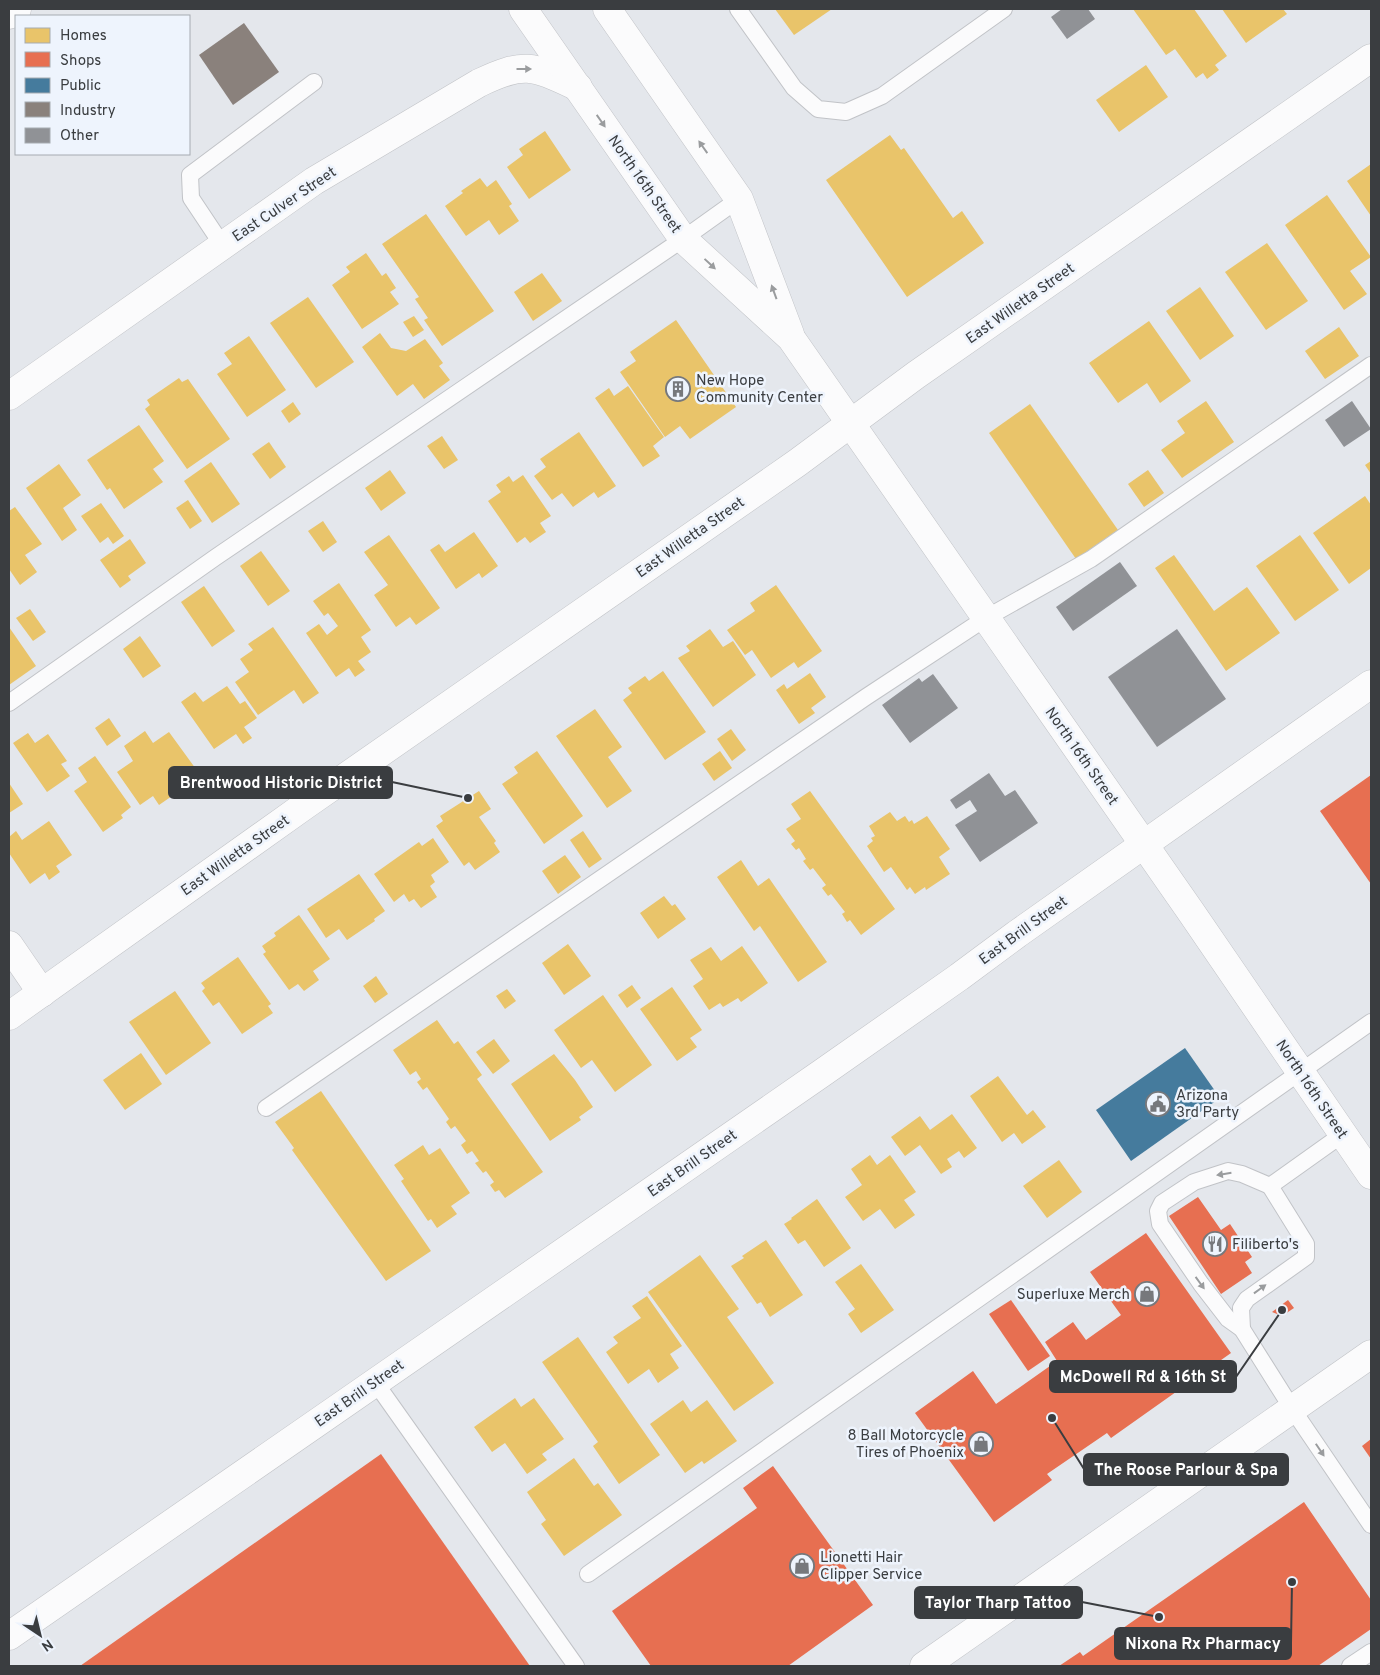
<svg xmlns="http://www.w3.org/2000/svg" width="1380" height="1675" font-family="Overpass,sans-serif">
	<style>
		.homes { fill: #e9c46a }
		.shops { fill: #e76f51 }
		.public { fill: #457b9d }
		.industry { fill: #8a817c }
		.building { fill: #909296 }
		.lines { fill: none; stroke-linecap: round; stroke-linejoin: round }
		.service-casing { stroke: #c1c3c7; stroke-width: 18 }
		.minor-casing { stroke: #c1c3c7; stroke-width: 29 }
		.secondary-casing { stroke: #c1c3c7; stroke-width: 29 }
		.primary-casing { stroke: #c1c3c7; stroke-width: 29 }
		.motorway-casing { stroke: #c1c3c7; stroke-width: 29 }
		.service { stroke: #fbfbfc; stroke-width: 16 }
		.minor { stroke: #fbfbfc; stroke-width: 28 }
		.secondary { stroke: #fbfbfc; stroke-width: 28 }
		.primary { stroke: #fbfbfc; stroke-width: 28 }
		.motorway { stroke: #fbfbfc; stroke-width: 28 }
		.oneway { fill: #9a9c9e }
		.labels { text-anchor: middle; stroke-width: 5; stroke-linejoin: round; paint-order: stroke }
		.street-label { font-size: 15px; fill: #3a3d40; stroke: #eef4fd }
		.poi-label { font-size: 15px; fill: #3a3d40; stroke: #eef4fd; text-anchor: start }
		.leader { fill: none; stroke: #3a3d40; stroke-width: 2 }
		.callout-dot { fill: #3a3d40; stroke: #eef4fd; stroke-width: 2 }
		.callout { fill: #3a3d40; stroke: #3a3d40; stroke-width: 2 }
		.callout-label { font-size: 16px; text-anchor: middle; font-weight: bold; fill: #fff }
	</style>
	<rect width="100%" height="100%" fill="#e4e7ec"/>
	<g class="homes">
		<path d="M775,9H832L794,35Z"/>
		<path d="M1133,9H1194L1227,56L1215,65L1219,70L1207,79L1203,73L1196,78L1175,49L1166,55Z"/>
		<path d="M1222,9H1283L1287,14L1246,43Z"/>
		<path d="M1146,65L1168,97L1119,132L1096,100Z"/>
		<path d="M545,131L571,170L529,199L507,167L523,155L519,149Z"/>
		<path d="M890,135L901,150L904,148L953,218L962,211L984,243L907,297L826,180Z"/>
		<path d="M1371,164V216L1347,181Z"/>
		<path d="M480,178L487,187L496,180L512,204L509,206L519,221L499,235L489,220L466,236L445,206L463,193L461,191Z"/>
		<path d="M1327,195L1371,257L1350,271L1367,294L1344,310L1285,225Z"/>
		<path d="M426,214L494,311L442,346L424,320L428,318L415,299L419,297L382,244Z"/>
		<path d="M1267,243L1308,301L1266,330L1225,272Z"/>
		<path d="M366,253L382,276L386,273L396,288L390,292L399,304L362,329L332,285L350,272L346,267Z"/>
		<path d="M542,273L562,301L533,321L514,292Z"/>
		<path d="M1200,287L1234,336L1200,360L1166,311Z"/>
		<path d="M308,297L354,362L316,388L270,323Z"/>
		<path d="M414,316L424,330L413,337L403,322Z"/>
		<path d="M676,320L736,407L690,439L680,426L665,437L620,372L636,361L630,352Z"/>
		<path d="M1149,321L1191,381L1160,403L1147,383L1118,403L1089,363Z"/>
		<path d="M1339,327L1359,356L1325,379L1305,351Z"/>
		<path d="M380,333L391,348L406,351L425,339L443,363L439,366L450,380L424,399L413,384L397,396L362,347Z"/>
		<path d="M249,336L286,390L247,417L217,374L232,364L224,353Z"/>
		<path d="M179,378L182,382L188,379L230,439L187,469L145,409L150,405L147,400Z"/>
		<path d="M628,386L664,437L653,446L660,456L643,467L595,398L609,388L614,396Z"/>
		<path d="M1206,401L1234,442L1182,478L1161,450L1185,433L1177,421Z"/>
		<path d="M293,402L301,414L289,423L281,411Z"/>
		<path d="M1030,404L1118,530L1076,559L989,433Z"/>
		<path d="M139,425L164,461L153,469L163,482L124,509L110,488L107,490L87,460Z"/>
		<path d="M579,432L616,486L598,498L594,492L573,507L562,493L552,500L534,476L546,467L540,459Z"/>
		<path d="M442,436L458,460L444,469L427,446Z"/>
		<path d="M269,442L286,467L270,479L252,454Z"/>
		<path d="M1371,461V474L1365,465Z"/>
		<path d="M211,462L240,504L212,523L184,481Z"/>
		<path d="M59,464L81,495L63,508L77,530L62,541L26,488Z"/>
		<path d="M390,470L406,493L381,511L365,488Z"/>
		<path d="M1148,470L1164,493L1144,507L1128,484Z"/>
		<path d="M523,475L551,516L540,523L546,532L530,543L525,537L517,543L488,501L501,492L496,485L509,476L513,482Z"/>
		<path d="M1365,496L1371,505V568L1349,584L1313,533Z"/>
		<path d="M188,500L202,521L190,529L176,508Z"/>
		<path d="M101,503L124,536L113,544L108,537L100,543L81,516Z"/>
		<path d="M15,507L42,544L25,555L37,572L20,585L9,569V511Z"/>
		<path d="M323,521L337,542L323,552L308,531Z"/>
		<path d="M474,532L498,566L482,578L479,573L456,589L430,550L439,544L445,552Z"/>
		<path d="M389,535L440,608L416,625L410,617L396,627L374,595L388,585L364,552Z"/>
		<path d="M1300,535L1339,590L1295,621L1256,566Z"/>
		<path d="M130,539L146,563L128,576L131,580L120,588L100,560Z"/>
		<path d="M261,551L290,591L268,606L240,566Z"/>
		<path d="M1174,555L1214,611L1247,587L1280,633L1226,671L1155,568Z"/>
		<path d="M339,583L371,630L361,637L371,652L358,661L365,670L355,677L349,668L336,677L306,633L319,624L327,635L338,626L328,613L324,616L313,601Z"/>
		<path d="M776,585L822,651L798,668L794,662L771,678L752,650L745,655L727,630L755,611L750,603Z"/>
		<path d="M204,586L235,631L212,647L181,602Z"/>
		<path d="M30,609L46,632L33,641L16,618Z"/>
		<path d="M9,627L36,666L9,685Z"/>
		<path d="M273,627L319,693L303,704L294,690L258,715L235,682L249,672L240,659L253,650L248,644Z"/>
		<path d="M710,629L723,647L733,641L756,675L713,707L678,658L690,651L686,646Z"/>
		<path d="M140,636L161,666L143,678L123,649Z"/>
		<path d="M663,671L706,732L665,760L623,700L632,693L628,688L645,676L649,681Z"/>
		<path d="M810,673L826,697L811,708L815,713L799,724L776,690L784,684L787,689Z"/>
		<path d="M227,686L240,704L245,701L257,718L244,727L252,738L243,744L236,734L214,749L181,702L195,692L203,702Z"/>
		<path d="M595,709L622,747L608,757L632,791L607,808L556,736Z"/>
		<path d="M109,718L121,736L107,746L95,728Z"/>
		<path d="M731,729L746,750L732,761L717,739Z"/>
		<path d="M145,731L153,743L169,732L201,776L159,805L153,796L140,805L117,772L133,761L124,746Z"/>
		<path d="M28,733L35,743L48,734L67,761L61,764L70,776L47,792L13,743Z"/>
		<path d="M537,751L583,816L544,844L502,784L518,773L514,767Z"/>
		<path d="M720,751L732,768L714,781L702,764Z"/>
		<path d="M95,756L131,807L121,815L123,818L103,832L74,791L87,782L78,768Z"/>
		<path d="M9,783L23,804L9,813Z"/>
		<path d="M479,791L491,809L479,817L496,841L494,843L500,852L475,870L469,862L464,866L436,826L443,821L440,816Z"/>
		<path d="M810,791L895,909L861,935L850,920L847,922L842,914L845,912L831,894L828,896L822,888L826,885L813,868L810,870L803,861L806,859L799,848L796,850L791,844L795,841L786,829L801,819L791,804Z"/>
		<path d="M890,812L897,821L905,816L909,822L912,820L914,824L927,816L950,849L939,857L950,874L926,890L925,887L915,894L910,887L907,890L891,867L884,872L867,846L873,841L871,838L875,836L869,826Z"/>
		<path d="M49,821L72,855L56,866L60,872L49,880L45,873L30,884L9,853V837L16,831L22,840Z"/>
		<path d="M583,831L602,859L589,868L570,840Z"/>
		<path d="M433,838L449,862L431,875L435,882L430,886L437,897L421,908L414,899L409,902L404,894L394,902L374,874L419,842L422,846Z"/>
		<path d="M565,855L581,877L558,894L542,871Z"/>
		<path d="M741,860L758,886L769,878L827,962L798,982L760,926L754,931L717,877Z"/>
		<path d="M359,874L385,911L374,919L375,921L347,940L339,929L326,938L307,909Z"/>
		<path d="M664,896L672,906L675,904L686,919L658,939L640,913Z"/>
		<path d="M299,915L330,959L313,971L319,980L304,991L298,984L289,990L263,954L266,952L262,946L276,936L274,933Z"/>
		<path d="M568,944L591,976L564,995L542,963Z"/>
		<path d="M742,946L768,983L741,1002L738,998L723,1007L720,1003L709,1010L693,986L703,979L690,960L711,947L721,961Z"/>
		<path d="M238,957L271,1004L268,1006L273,1013L242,1034L219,1002L213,1006L202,991L205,988L201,983Z"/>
		<path d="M376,976L388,994L375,1003L363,986Z"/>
		<path d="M632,985L641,998L627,1008L618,995Z"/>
		<path d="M672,987L702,1030L690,1038L697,1047L677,1061L640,1009Z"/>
		<path d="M507,989L516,1001L505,1009L496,996Z"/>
		<path d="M175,991L211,1043L166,1075L129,1022Z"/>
		<path d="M603,995L652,1065L615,1092L592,1060L581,1068L554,1030Z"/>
		<path d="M437,1020L454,1044L458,1041L482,1075L477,1079L543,1172L505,1198L499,1190L495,1192L490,1185L494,1182L486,1171L483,1173L475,1163L479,1161L472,1151L467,1154L461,1145L466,1141L455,1126L451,1129L446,1122L449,1119L427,1087L423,1090L417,1082L421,1079L416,1071L410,1075L393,1050Z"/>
		<path d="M494,1039L510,1061L493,1074L476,1052Z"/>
		<path d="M141,1053L162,1084L125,1110L103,1080Z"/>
		<path d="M554,1054L575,1080L593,1107L579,1117L581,1120L550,1141L511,1084Z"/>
		<path d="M998,1076L1027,1115L1033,1110L1046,1127L1022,1144L1014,1133L1002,1142L970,1096Z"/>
		<path d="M321,1091L431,1251L386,1281L292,1150L294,1148L275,1122Z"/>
		<path d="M952,1114L977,1148L964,1158L959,1151L947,1159L952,1167L941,1174L920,1145L905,1156L891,1137L920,1116L930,1130Z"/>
		<path d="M423,1145L429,1155L440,1148L470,1193L451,1206L457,1214L437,1228L431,1219L428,1221L401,1181L404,1179L394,1165Z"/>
		<path d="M870,1155L877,1165L890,1155L916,1192L904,1200L915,1215L895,1229L880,1209L863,1221L845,1197L862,1185L851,1169Z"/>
		<path d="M1059,1160L1082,1192L1047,1218L1023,1186Z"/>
		<path d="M817,1199L851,1248L824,1267L805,1240L798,1244L784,1224L792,1219L791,1218Z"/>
		<path d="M766,1240L803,1295L770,1317L761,1302L757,1304L731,1266L744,1258L742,1256Z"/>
		<path d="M700,1255L739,1309L727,1317L774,1383L734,1411L648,1292Z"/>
		<path d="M861,1264L894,1310L861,1333L848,1314L855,1309L835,1282Z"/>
		<path d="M647,1296L682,1346L670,1354L679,1368L658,1383L649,1369L628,1384L606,1352L618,1343L613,1337L641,1318L632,1306Z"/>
		<path d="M578,1337L660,1455L619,1484L593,1446L598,1442L542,1362Z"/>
		<path d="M515,1398L521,1407L534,1398L564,1439L542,1454L547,1460L527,1474L505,1443L492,1452L474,1427Z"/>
		<path d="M683,1400L691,1412L707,1400L737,1441L704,1464L702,1461L685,1473L650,1424Z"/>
		<path d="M574,1458L594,1486L598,1483L622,1515L564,1556L541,1524L546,1520L527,1492Z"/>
	</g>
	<g class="shops">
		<path d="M1371,775V884L1320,811Z"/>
		<path d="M1198,1197L1221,1230L1230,1224L1252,1257L1245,1262L1252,1273L1221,1294L1169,1216Z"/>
		<path d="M1146,1233L1231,1353L1111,1438L1107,1433L1047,1474L1052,1480L994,1522L915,1413L973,1371L996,1404L1057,1361L1045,1342L1073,1322L1086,1340L1121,1315L1090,1272Z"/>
		<path d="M1011,1300L1050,1356L1028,1371L989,1314Z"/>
		<path d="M1288,1300L1294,1308L1282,1316L1272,1312Z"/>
		<path d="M1371,1439V1459L1362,1446Z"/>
		<path d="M381,1454L530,1666H80Z"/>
		<path d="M773,1466L873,1605L788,1666H651L612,1611L757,1508L743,1488Z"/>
		<path d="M1304,1502L1371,1600V1629L1318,1666H1059L1080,1652L1083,1656Z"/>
	</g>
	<path class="public" d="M1185,1048L1220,1098L1131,1161L1096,1110Z"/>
	<path class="industry" d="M244,23L279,72L233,105L199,55Z"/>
	<g class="building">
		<path d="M1062,9H1088L1095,19L1067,39L1051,17Z"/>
		<path d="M1352,401L1371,429L1344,447L1325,420Z"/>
		<path d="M1120,562L1137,586L1073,631L1056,607Z"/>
		<path d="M1177,629L1226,699L1157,747L1108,677Z"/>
		<path d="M933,674L958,708L910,743L882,705L919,678L922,682Z"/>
		<path d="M989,773L1005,796L1015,790L1038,823L980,862L955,825L977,811L970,800L956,809L950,800Z"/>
	</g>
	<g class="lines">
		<defs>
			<g id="service">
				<path d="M738,9L794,88L818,109L846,112L882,96L1004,9"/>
				<path d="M223,246L191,198L190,175L314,82"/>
				<path d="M9,703L216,557L683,239L739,199"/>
				<path d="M266,1108L866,697L986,618L1091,559L1371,365"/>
				<path d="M1270,1186L1242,1174L1228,1171L1194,1182L1162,1203L1158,1211L1160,1224L1201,1284L1228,1319L1242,1329L1293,1410L1371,1525"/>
				<path d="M1242,1329L1241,1308L1247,1299L1306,1257V1244L1270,1186L1343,1134"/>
				<path d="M375,1382L576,1666"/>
				<path d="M588,1574L1371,1022"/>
				<path d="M1350,1666L1371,1652"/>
			</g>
			<g id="minor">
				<path d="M9,396L314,181L479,83C525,61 533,66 578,87"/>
				<path d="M9,945L42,993"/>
				<path d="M9,1016L304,806L797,463L916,375L1371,58"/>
				<path d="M9,1636L822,1073L959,977L1017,934L1371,684"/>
			</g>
			<g id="secondary">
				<path d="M523,9L683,239L791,338L1191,912L1371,1175"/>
				<path d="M607,9L739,199L790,334"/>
			</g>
			<path id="primary" d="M924,1666L1371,1354"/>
			<path id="motorway" d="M9,15L17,9"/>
		</defs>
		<use href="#service" class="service-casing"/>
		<use href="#minor" class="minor-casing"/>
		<use href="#secondary" class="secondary-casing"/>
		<use href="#primary" class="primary-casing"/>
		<use href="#motorway" class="motorway-casing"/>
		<use href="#service" class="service"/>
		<use href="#minor" class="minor"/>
		<use href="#secondary" class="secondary"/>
		<use href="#primary" class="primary"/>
		<use href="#motorway" class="motorway"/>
	</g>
	<defs><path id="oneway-solid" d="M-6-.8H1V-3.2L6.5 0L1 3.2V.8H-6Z" transform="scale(1.25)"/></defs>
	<g class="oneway">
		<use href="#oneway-solid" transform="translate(524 69)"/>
		<use href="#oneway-solid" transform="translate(601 121) rotate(55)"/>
		<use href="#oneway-solid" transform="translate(703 147) rotate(-125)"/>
		<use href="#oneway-solid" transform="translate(710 264) rotate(43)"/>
		<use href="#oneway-solid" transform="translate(774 292) rotate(-110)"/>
		<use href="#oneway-solid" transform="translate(1224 1174) rotate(171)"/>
		<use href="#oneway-solid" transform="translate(1200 1283) rotate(54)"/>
		<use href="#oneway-solid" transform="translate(1260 1289) rotate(-36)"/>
		<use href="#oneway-solid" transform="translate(1320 1450) rotate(56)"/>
	</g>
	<defs>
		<symbol id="building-ring" viewBox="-11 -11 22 22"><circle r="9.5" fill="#eef4fd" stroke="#76787c" stroke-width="1.5"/><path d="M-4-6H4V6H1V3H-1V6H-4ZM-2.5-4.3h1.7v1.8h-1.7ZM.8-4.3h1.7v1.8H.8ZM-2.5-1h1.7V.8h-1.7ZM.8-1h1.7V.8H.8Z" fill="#76787c"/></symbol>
		<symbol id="civic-ring" viewBox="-11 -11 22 22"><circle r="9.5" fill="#eef4fd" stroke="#76787c" stroke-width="1.5"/><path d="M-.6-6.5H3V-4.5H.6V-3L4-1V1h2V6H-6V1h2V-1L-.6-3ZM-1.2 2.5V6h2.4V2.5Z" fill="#76787c"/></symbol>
		<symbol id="restaurant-ring" viewBox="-11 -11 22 22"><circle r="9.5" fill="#eef4fd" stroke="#76787c" stroke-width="1.5"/><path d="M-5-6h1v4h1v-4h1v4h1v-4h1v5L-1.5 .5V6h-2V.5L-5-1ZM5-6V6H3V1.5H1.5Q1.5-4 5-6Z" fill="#76787c"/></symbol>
		<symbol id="shop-ring" viewBox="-11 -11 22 22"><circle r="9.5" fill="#eef4fd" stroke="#76787c" stroke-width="1.5"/><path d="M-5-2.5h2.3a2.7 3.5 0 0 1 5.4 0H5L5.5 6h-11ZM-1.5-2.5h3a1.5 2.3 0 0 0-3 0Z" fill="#76787c"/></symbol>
	</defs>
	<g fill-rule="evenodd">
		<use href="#building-ring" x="664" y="375" width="28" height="28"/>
		<use href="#civic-ring" x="1144" y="1090" width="28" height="28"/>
		<use href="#restaurant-ring" x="1201" y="1230" width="28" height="28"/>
		<use href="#shop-ring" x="1133" y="1280" width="28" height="28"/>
		<use href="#shop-ring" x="967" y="1430" width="28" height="28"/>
		<use href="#shop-ring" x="788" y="1552" width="28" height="28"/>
	</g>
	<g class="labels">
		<g class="street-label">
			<text transform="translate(645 184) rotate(55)" y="5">North 16th Street</text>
			<text transform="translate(284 204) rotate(-34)" y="5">East Culver Street</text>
			<text transform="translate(1020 303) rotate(-35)" y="5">East Willetta Street</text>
			<text transform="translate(690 537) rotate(-35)" y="5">East Willetta Street</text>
			<text transform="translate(1082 756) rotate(55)" y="5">North 16th Street</text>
			<text transform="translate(235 855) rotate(-35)" y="5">East Willetta Street</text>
			<text transform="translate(1023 930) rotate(-36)" y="5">East Brill Street</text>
			<text transform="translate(1312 1089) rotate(56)" y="5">North 16th Street</text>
			<text transform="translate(692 1163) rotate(-35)" y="5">East Brill Street</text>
			<text transform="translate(359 1393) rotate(-35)" y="5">East Brill Street</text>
		</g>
		<g class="poi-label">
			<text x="696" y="385">New Hope<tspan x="696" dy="17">Community Center</tspan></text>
			<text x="1176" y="1100">Arizona<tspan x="1176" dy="17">3rd Party</tspan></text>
			<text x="1232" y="1249">Filiberto's</text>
			<text x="1130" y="1299" text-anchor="end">Superluxe Merch</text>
			<text x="964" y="1440" text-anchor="end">8 Ball Motorcycle<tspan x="964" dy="17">Tires of Phoenix</tspan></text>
			<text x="820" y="1562">Lionetti Hair<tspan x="820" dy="17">Clipper Service</tspan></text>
		</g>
	</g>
	<path class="leader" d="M468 798L392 782M1282 1310L1236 1377M1052 1418L1084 1469M1159 1617L1082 1602M1292 1582L1291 1643"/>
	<g class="callout-dot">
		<circle cx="468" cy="798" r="5"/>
		<circle cx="1282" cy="1310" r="5"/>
		<circle cx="1052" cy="1418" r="5"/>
		<circle cx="1159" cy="1617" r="5"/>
		<circle cx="1292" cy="1582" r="5"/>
	</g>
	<g class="callout">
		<rect x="169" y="767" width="223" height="31" rx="5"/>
		<rect x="1050" y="1361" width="186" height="31" rx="5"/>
		<rect x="1084" y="1454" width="204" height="31" rx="5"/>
		<rect x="915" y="1587" width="167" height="31" rx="5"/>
		<rect x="1115" y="1628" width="176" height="31" rx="5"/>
	</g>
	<g class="callout-label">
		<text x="281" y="788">Brentwood Historic District</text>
		<text x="1143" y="1382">McDowell Rd &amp; 16th St</text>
		<text x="1186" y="1475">The Roose Parlour &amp; Spa</text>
		<text x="998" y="1608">Taylor Tharp Tattoo</text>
		<text x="1203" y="1649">Nixona Rx Pharmacy</text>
	</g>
	<rect width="1380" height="1675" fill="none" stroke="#3a3d40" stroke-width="20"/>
	<rect x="15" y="15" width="175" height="140" fill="#eef4fd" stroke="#a6abb1"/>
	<rect x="25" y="28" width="25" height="15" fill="#e9c46a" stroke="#a6abb1"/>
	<text x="60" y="40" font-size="15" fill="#3a3d40">Homes</text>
	<rect x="25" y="52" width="25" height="15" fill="#e76f51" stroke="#a6abb1"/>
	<text x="60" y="65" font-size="15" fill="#3a3d40">Shops</text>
	<rect x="25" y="78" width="25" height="15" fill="#457b9d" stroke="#a6abb1"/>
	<text x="60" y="90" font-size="15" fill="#3a3d40">Public</text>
	<rect x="25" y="102" width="25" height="15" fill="#8a817c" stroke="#a6abb1"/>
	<text x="60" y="115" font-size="15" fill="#3a3d40">Industry</text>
	<rect x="25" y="128" width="25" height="15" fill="#909296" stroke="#a6abb1"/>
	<text x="60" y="140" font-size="15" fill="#3a3d40">Other</text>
	<g transform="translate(40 1635) rotate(145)" stroke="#eef4fd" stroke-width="4" paint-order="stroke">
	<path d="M0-4L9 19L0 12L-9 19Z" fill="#3a3d40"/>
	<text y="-8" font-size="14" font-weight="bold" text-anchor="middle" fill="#3a3d40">N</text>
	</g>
</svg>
